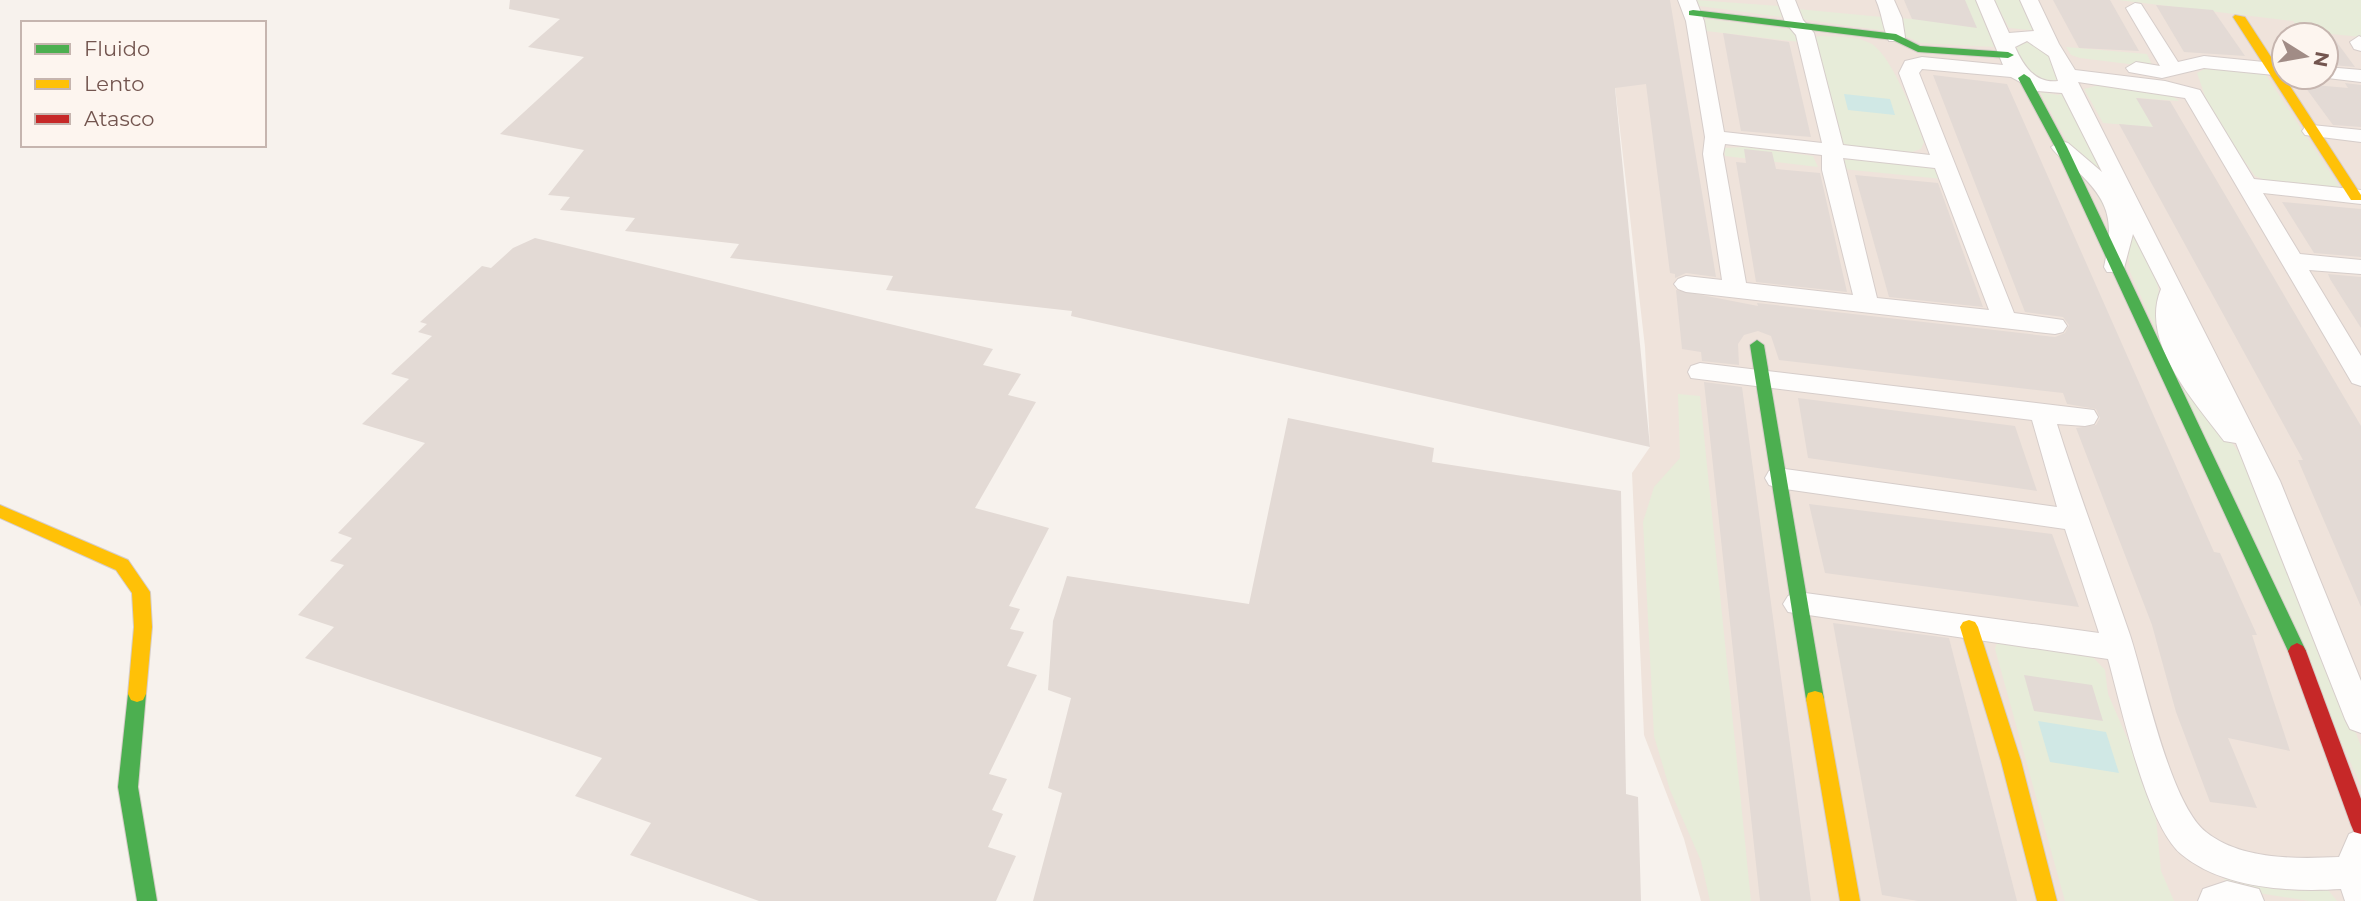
<svg xmlns="http://www.w3.org/2000/svg" width="2361" height="901" font-family="Montserrat,sans-serif">
	<style>
		.residential { fill: #efe3db; fill-rule: evenodd }
		.green { fill: #e7ecd9 }
		.water { fill: #d0e8e5 }
		.building { fill: #e3dad5 }
		.lines { fill: none; stroke-linecap: round; stroke-linejoin: round }
		.street-casing { stroke: #d6cdca; stroke-width: 2 }
		.fast-casing { stroke: #d6cdc9; stroke-width: 2 }
		.slow-casing { stroke: #d6cdc9; stroke-width: 2 }
		.jam-casing { stroke: #d6cdc9; stroke-width: 2 }
		.street { fill: #fefdfc; fill-rule: evenodd }
		.fast { fill: #4caf50; fill-rule: evenodd }
		.slow { fill: #ffc107; fill-rule: evenodd }
		.jam { fill: #c62828; fill-rule: evenodd }
	</style>
	<rect width="100%" height="100%" fill="#f7f2ed"/>
	<path class="residential" d="M1605,0H2361V901H1701L1684,839L1644,735L1632,473L1650,447L1645,347ZM2284,35H2326V77H2284Z"/>
	<g class="green">
		<path d="M1696,0L1779,6L1782,17L1699,6Z"/>
		<path d="M1929,0H1977L1994,47L1921,43L1905,36L1899,18L1937,21Z"/>
		<path d="M1994,0H2021L2038,31L2009,28Z"/>
		<path d="M2118,0H2361V37L2301,31L2293,21Z"/>
		<path d="M1797,9L1882,17L1887,31L1801,19Z"/>
		<path d="M1706,19L1796,30L1800,42L1706,31L1703,24Z"/>
		<path d="M1821,36C1835,37 1856,36 1870,43C1891,53 1916,119 1924,142L1921,149L1912,152L1852,147L1842,143L1814,37Z"/>
		<path d="M2024,42C2047,45 2052,60 2059,79L2051,82L2029,76L2015,52L2019,43Z"/>
		<path d="M2066,47L2147,54L2153,67L2080,58L2071,55Z"/>
		<path d="M2208,67L2264,72L2341,189L2273,183L2255,176L2223,131L2207,102L2197,73Z"/>
		<path d="M2099,85L2172,95L2179,101L2137,98L2153,127L2103,123L2084,89Z"/>
		<path d="M2040,92L2058,95L2066,92L2137,232L2157,283L2166,328L2201,399L2254,474L2361,746V786L2130,272L2128,252Z"/>
		<path d="M1745,147L1813,156L1818,167L1725,156L1724,148Z"/>
		<path d="M1857,159L1937,168L1942,179L1842,169L1841,160Z"/>
		<path d="M1678,394L1700,396L1751,901H1710L1701,861L1670,790L1654,736L1643,522L1654,487L1680,458Z"/>
		<path d="M2001,641L2090,654L2105,670L2108,694L2151,793L2156,818L2161,871L2174,901H2065L1995,649L1997,643Z"/>
		<path d="M2231,876L2328,890L2337,901H2309L2233,889L2224,879Z"/>
	</g>
	<g class="water">
		<path d="M1844,94L1890,99L1895,115L1848,110Z"/>
		<path d="M2038,721L2106,732L2119,773L2050,762Z"/>
	</g>
	<g class="building">
		<path d="M510,0H1670L1716,277L1686,273L1675,278V274L1670,273L1646,84L1615,88L1650,447L1071,316L1072,311L886,290L893,276L730,258L739,244L625,231L635,218L560,210L570,197L548,195L584,150L500,134L584,57L528,47L560,19L509,9Z"/>
		<path d="M1904,0H1965L1977,28L1912,19Z"/>
		<path d="M2053,0H2110L2139,51L2079,48Z"/>
		<path d="M2156,5L2213,10L2245,56L2184,52Z"/>
		<path d="M1723,33L1789,42L1811,137L1741,131Z"/>
		<path d="M2330,33L2355,67L2332,65L2326,57V35Z"/>
		<path d="M1933,75L2007,84L2214,552L2220,553L2257,635H2252L2290,751L2228,738L2257,808L2210,802L2176,712L2152,625L2076,428L2096,425L2100,418L2096,409L2067,404L2063,393L1779,360L1771,336L1758,331L1744,335L1738,344L1739,365L1702,361L1701,352L1682,349L1676,290L1758,306L1757,303L2055,337L2065,333L2069,325L2063,317L2025,312Z"/>
		<path d="M2345,83L2361,85V127L2333,125L2303,84L2348,88Z"/>
		<path d="M2136,98L2170,101L2361,426V607L2298,460H2303L2119,124L2153,127Z"/>
		<path d="M1744,149L1772,152L1776,169L1820,173L1847,292L1756,282L1736,162L1746,163Z"/>
		<path d="M1855,175L1938,183L1983,307L1889,297Z"/>
		<path d="M2282,202L2361,209V257L2314,253Z"/>
		<path d="M535,238L993,349L983,365L1021,374L1008,395L1036,402L975,508L1049,528L1009,606L1020,609L1010,629L1024,632L1007,666L1037,675L989,774L1007,779L992,810L1003,814L988,847L1016,856L996,901H759L630,855L651,823L575,796L602,758L305,658L334,627L298,615L344,565L330,561L352,538L338,533L425,443L362,424L409,379L391,374L432,336L418,332L427,324L420,322L482,266L491,268L513,248Z"/>
		<path d="M2328,274L2361,277V328L2330,279Z"/>
		<path d="M1704,382L1742,387L1811,901H1760Z"/>
		<path d="M1798,398L2015,426L2037,491L1808,458Z"/>
		<path d="M1288,418L1434,448L1432,462L1621,491L1626,794L1638,797L1641,901H1033L1062,793L1048,788L1071,698L1048,690L1053,621L1067,576L1249,604Z"/>
		<path d="M1809,504L2052,534L2079,607L1825,573Z"/>
		<path d="M1833,623L1949,638L2017,901H1918L1882,895Z"/>
		<path d="M2024,675L2092,685L2103,721L2034,711Z"/>
	</g>
	<g class="lines">
		<defs>
			<g id="street">
				<path d="M1678,0H1696L1704,21L1724,132L1822,143L1796,35L1785,22L1777,0H1795L1803,20L1814,33L1843,145L1930,155L1899,73L1905,61L1922,57L2003,65L1976,0H1994L2009,33L2034,31L2020,0H2038L2059,44L2075,70L2165,81L2200,90L2254,179L2361,190V204L2263,193L2300,254L2361,260V274L2309,270L2361,356V386L2352,383L2185,98L2078,82L2280,481L2361,681V733L2350,729L2345,719L2236,443L2224,441C2194,401 2139,342 2161,289L2133,234L2123,272H2107L2104,267C2114,221 2111,202 2075,169C2067,162 2057,156 2051,147L2061,141L2068,143L2102,172L2062,93L2037,91L2011,77L1922,69L1919,73L2014,313L2063,320L2067,326L2063,332L2055,334L1686,292L1678,289L1674,284L1678,279L1686,276L1722,280L1703,154L1705,137L1686,21ZM2027,41L2049,56L2058,81C2035,84 2023,65 2015,47ZM1725,144L1822,155V170L1853,295L1746,283L1723,154ZM1843,158L1935,168L1989,310L1877,298Z"/>
				<path d="M1876,0H1894L1902,18L1905,37L1903,41H1889C1883,29 1882,13 1876,0Z"/>
				<path d="M2135,3L2141,4L2178,62L2204,56L2284,64V76L2204,68L2162,78L2129,72L2126,68L2136,62L2160,66L2126,8Z"/>
				<path d="M2359,36L2361,37V51L2354,49L2350,42Z"/>
				<path d="M2326,67L2361,70V82L2319,77H2326Z"/>
				<path d="M2312,125L2361,130V142L2305,135L2302,131L2305,127Z"/>
				<path d="M1700,363L2094,410L2098,417L2094,424L2085,426L2057,424C2079,495 2106,565 2130,635C2145,681 2170,804 2206,832C2241,860 2296,859 2339,857L2349,834L2361,829V901H2345L2341,889C2290,892 2223,889 2181,854C2146,824 2121,705 2108,659L1788,612L1783,604L1788,596L1798,592L2099,633L2065,529L1778,488L1769,485L1765,478L1769,471L1778,468L2057,507L2032,420L1691,378L1688,372L1691,366Z"/>
				<path d="M2227,881L2259,889L2264,901H2198L2203,889Z"/>
			</g>
			<g id="fast">
				<path d="M1693,10L1896,34L1920,46L2008,52L2014,55L2008,58L1918,52L1893,40L1689,15V11Z"/>
				<path d="M2024,74L2030,78L2067,147L2306,651L2303,656L2297,659L2291,656L2288,651L2055,147L2018,78Z"/>
				<path d="M1757,340L1764,345L1824,699L1822,705L1815,707L1808,705L1806,699L1750,345Z"/>
				<path d="M137,686L143,688L146,694L138,787L157,901H137L118,787L128,694L131,688Z"/>
			</g>
			<g id="slow">
				<path d="M2235,15L2245,17L2361,195V200H2351L2233,17Z"/>
				<path d="M0,505L128,560L150,592L152,627L146,694L143,700L137,702L131,700L128,694L134,627L132,593L116,570L0,518Z"/>
				<path d="M1969,620L1975,622L1978,627L2021,761L2057,901H2037L2001,761L1960,627L1963,622Z"/>
				<path d="M1815,691L1822,693L1824,699L1860,901H1840L1806,699L1808,693Z"/>
			</g>
			<path id="jam" d="M2297,643L2303,646L2306,651L2361,799V834L2354,832L2351,825L2288,651L2291,646Z"/>
		</defs>
		<use href="#street" class="street-casing"/>
		<use href="#fast" class="fast-casing"/>
		<use href="#slow" class="slow-casing"/>
		<use href="#jam" class="jam-casing"/>
		<use href="#street" class="street"/>
		<use href="#fast" class="fast"/>
		<use href="#slow" class="slow"/>
		<use href="#jam" class="jam"/>
	</g>
	<rect x="21" y="21" width="245" height="126" fill="#fdf5ef" stroke="#c6b5af" stroke-width="2"/>
	<rect x="35" y="44" width="35" height="10" fill="#4caf50" stroke="#c6b5af" stroke-width="2"/>
	<text x="84" y="56" font-size="21" fill="#73554f">Fluido</text>
	<rect x="35" y="79" width="35" height="10" fill="#ffc107" stroke="#c6b5af" stroke-width="2"/>
	<text x="84" y="91" font-size="21" fill="#73554f">Lento</text>
	<rect x="35" y="114" width="35" height="10" fill="#c62828" stroke="#c6b5af" stroke-width="2"/>
	<text x="84" y="126" font-size="21" fill="#73554f">Atasco</text>
	<g transform="translate(2305 56) rotate(101)"><circle r="33" fill="#fdf5ef" stroke="#c6b5af" stroke-width="2"/>
	<path d="M0-5L12 26L0 18L-12 26Z" fill="#a18c86"/>
	<text y="-10" font-size="19" font-weight="bold" text-anchor="middle" fill="#73554f">N</text>
	</g>
</svg>
